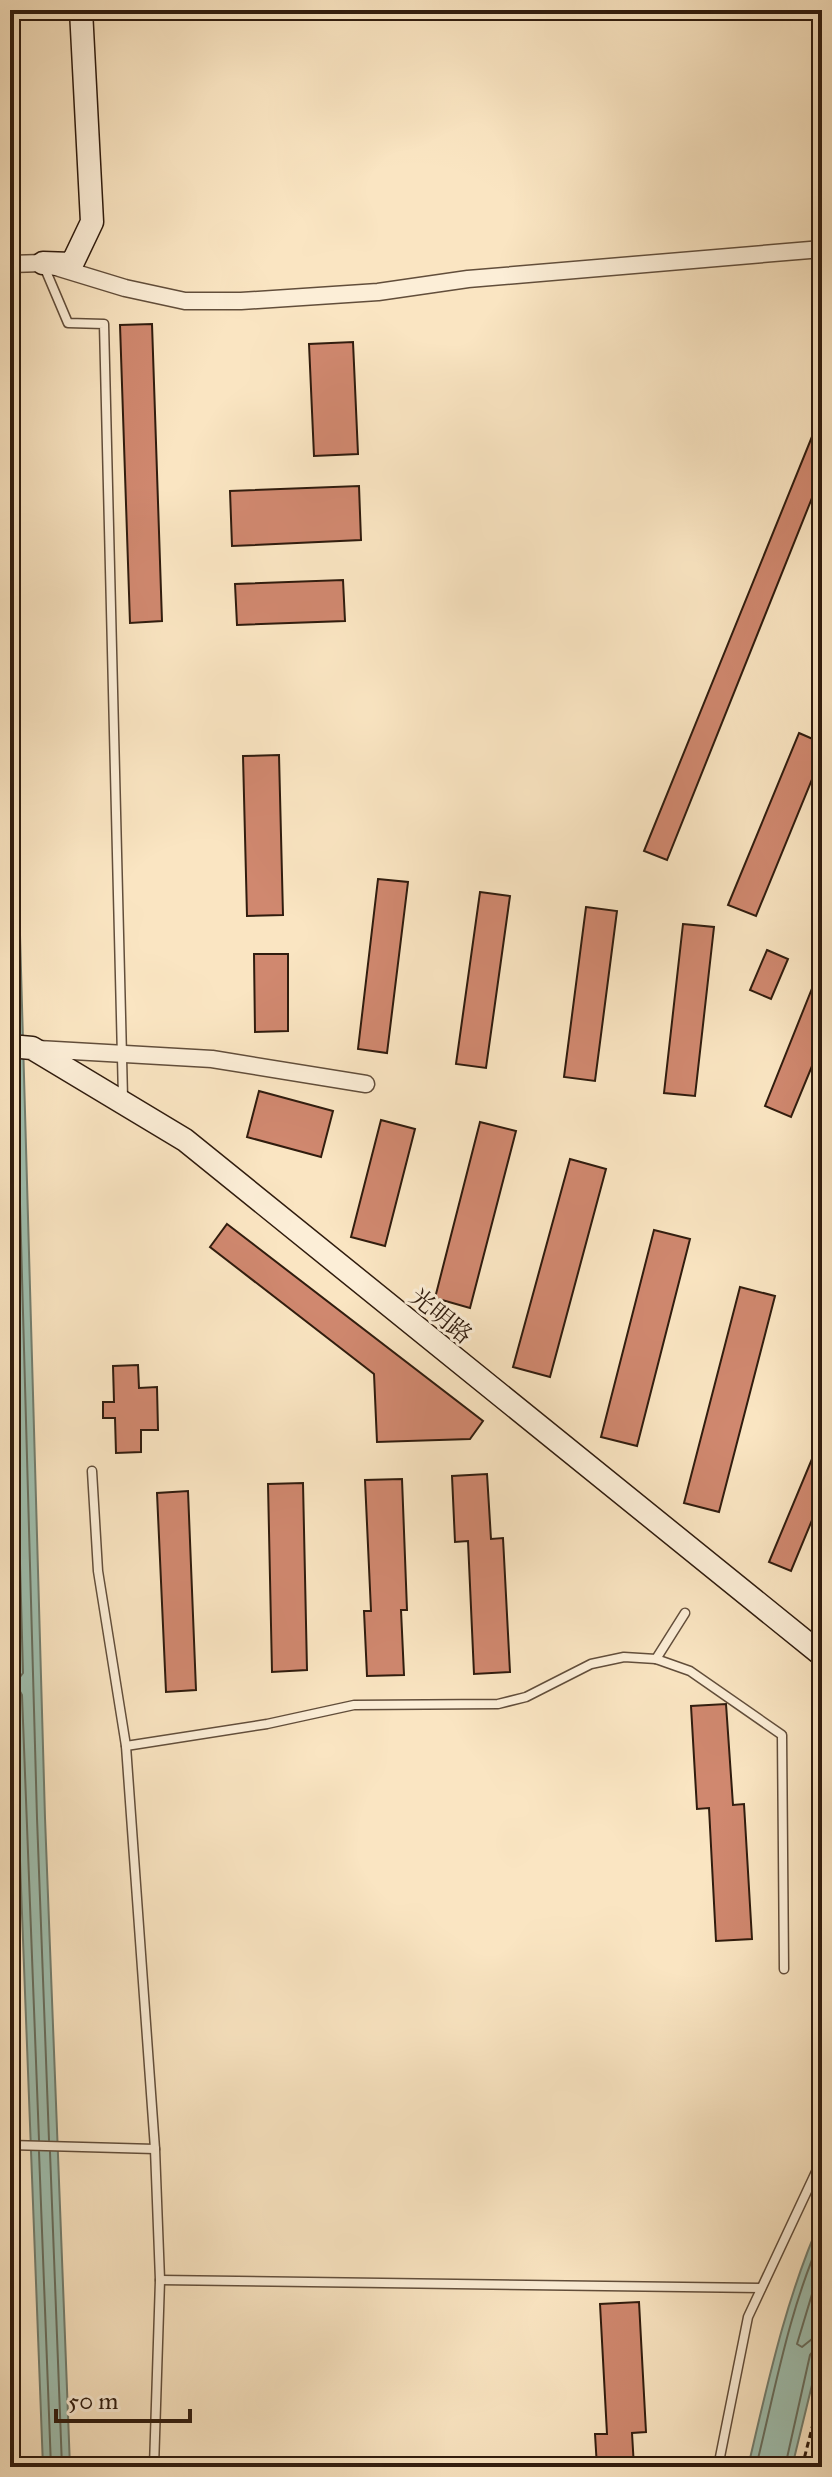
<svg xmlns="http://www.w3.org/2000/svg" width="832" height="2477" font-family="'IM FELL Great Primer','Noto Serif SC',serif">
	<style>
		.water { fill: #9fbfaf; stroke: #737e6f; stroke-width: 2 }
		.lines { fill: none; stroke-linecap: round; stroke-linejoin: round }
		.shore { stroke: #686e5e; stroke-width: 2 }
		.building { fill: #d0886f; stroke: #301c0e; stroke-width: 2 }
		.lane-casing { stroke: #624e3b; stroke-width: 11 }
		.street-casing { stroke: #624e3b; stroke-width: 19 }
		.secondary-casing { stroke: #301c0e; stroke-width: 25 }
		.path { stroke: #301c0e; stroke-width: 3; stroke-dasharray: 6 4; stroke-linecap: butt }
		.lane { stroke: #fceed7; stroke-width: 8 }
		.street { stroke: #fceed7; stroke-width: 16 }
		.secondary { stroke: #fceed7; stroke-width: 22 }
		.labels { text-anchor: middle; stroke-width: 6; stroke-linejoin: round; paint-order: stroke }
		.street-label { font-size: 24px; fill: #301c0e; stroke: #fceed7 }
	</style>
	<rect width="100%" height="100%" fill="#fae5c2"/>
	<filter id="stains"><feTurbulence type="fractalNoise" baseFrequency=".0025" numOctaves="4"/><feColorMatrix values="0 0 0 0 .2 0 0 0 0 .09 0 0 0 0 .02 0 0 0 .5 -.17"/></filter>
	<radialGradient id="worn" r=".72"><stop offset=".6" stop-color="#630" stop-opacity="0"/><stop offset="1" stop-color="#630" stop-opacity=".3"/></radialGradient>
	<g class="water">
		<path d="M10,582L45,1818L70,2467H43L10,1597Z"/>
		<path d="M822,2217V2344L792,2467H748C768,2382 786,2297 822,2217Z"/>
	</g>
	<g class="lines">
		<g class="shore">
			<path d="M10,855L15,1033"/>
			<path d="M16,1060L37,1818L49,2140"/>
			<path d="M10,1199L23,1673L20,1677L10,1676"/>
			<path d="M10,1686L18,1688L22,1695L39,2140"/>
			<path d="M39,2152L51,2467"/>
			<path d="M50,2152L62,2467"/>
			<path d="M822,2261L797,2344L802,2347L812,2339L822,2338"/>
			<path d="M756,2467C775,2390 789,2309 822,2236"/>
			<path d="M785,2467L810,2355L815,2349L822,2348"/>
		</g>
	</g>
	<g class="building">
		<path d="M152,324L162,621L130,623L120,325Z"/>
		<path d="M353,342L358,454L314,456L309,344Z"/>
		<path d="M822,412V473L667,860L644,851Z"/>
		<path d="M359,486L361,540L232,546L230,491Z"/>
		<path d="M343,580L345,621L237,625L235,584Z"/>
		<path d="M799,733L822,743V755L756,916L728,905Z"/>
		<path d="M279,755L283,915L247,916L243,756Z"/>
		<path d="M378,879L408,882L387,1053L358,1049Z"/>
		<path d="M480,892L510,896L486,1068L456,1064Z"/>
		<path d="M586,907L617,911L595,1081L564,1077Z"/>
		<path d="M683,924L714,927L695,1096L664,1093Z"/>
		<path d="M767,950L788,959L771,999L750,990Z"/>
		<path d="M254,954H288V1031L255,1032Z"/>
		<path d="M821,966L822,1042L791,1117L765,1106Z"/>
		<path d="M259,1091L333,1111L321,1157L247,1137Z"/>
		<path d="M381,1120L415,1129L385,1246L351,1237Z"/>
		<path d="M480,1122L516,1131L470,1308L435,1298Z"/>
		<path d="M570,1159L606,1169L550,1377L513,1367Z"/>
		<path d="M227,1224L483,1421L470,1439L377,1442L374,1374L210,1247Z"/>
		<path d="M654,1230L690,1239L637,1446L601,1437Z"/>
		<path d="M740,1287L775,1296L719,1512L684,1503Z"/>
		<path d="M138,1365L139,1388L157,1387L158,1430H141V1452L116,1453L115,1418H103V1402H114L113,1366Z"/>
		<path d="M822,1435V1496L791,1571L769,1562Z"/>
		<path d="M487,1474L491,1539L503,1538L510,1672L474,1674L468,1541L455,1542L452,1476Z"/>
		<path d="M402,1479L407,1610H401L404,1675L367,1676L364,1611H371L365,1480Z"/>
		<path d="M303,1483L307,1670L272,1672L268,1484Z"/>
		<path d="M188,1491L196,1690L166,1692L157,1493Z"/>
		<path d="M726,1704L733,1805L744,1804L752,1939L716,1941L709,1808L697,1809L691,1706Z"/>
		<path d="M639,2302L646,2432L632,2433L634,2467H597L595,2434H607L600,2304Z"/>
	</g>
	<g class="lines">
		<defs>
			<g id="lane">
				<path d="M43,264L68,323L104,324L123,1098"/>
				<path d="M92,1471L98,1571L126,1746L155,2149L160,2280L154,2467"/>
				<path d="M656,1659L685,1613"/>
				<path d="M126,1746L267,1724L354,1705L498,1704L526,1697L591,1664L624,1657L656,1659L690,1671L782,1735L784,1969"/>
				<path d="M10,2145L155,2149"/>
				<path d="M160,2280L761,2288"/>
				<path d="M718,2467L748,2317L822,2159"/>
			</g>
			<g id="street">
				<path d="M10,264L43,263L125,288L185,301H241L378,292L468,279L822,249"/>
				<path d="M38,1049L212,1059L366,1084"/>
			</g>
			<g id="secondary">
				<path d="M43,263L72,264L92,222L81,10"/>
				<path d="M10,1046L32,1048L185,1140L822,1655"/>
			</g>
		</defs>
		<use href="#lane" class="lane-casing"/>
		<use href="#street" class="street-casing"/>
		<use href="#secondary" class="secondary-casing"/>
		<path class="path" d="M802,2467L822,2389"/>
		<use href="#lane" class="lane"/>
		<use href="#street" class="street"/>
		<use href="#secondary" class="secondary"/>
	</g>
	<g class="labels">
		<g class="street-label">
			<text transform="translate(441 1316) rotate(39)" y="8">光明路</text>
		</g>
	</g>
	<rect width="832" height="2477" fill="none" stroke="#fae5c2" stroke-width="40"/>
	<rect x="12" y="12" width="808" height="2453" fill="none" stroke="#301c0e" stroke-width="4"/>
	<rect x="20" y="20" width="792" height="2437" fill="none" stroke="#301c0e" stroke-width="2"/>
	<path d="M56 2409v12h134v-12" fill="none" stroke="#301c0e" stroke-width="4"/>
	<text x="68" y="2409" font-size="24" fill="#301c0e" stroke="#fceed7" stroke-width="6" paint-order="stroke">50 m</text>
	<rect width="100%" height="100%" filter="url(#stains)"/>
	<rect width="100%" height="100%" fill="url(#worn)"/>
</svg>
